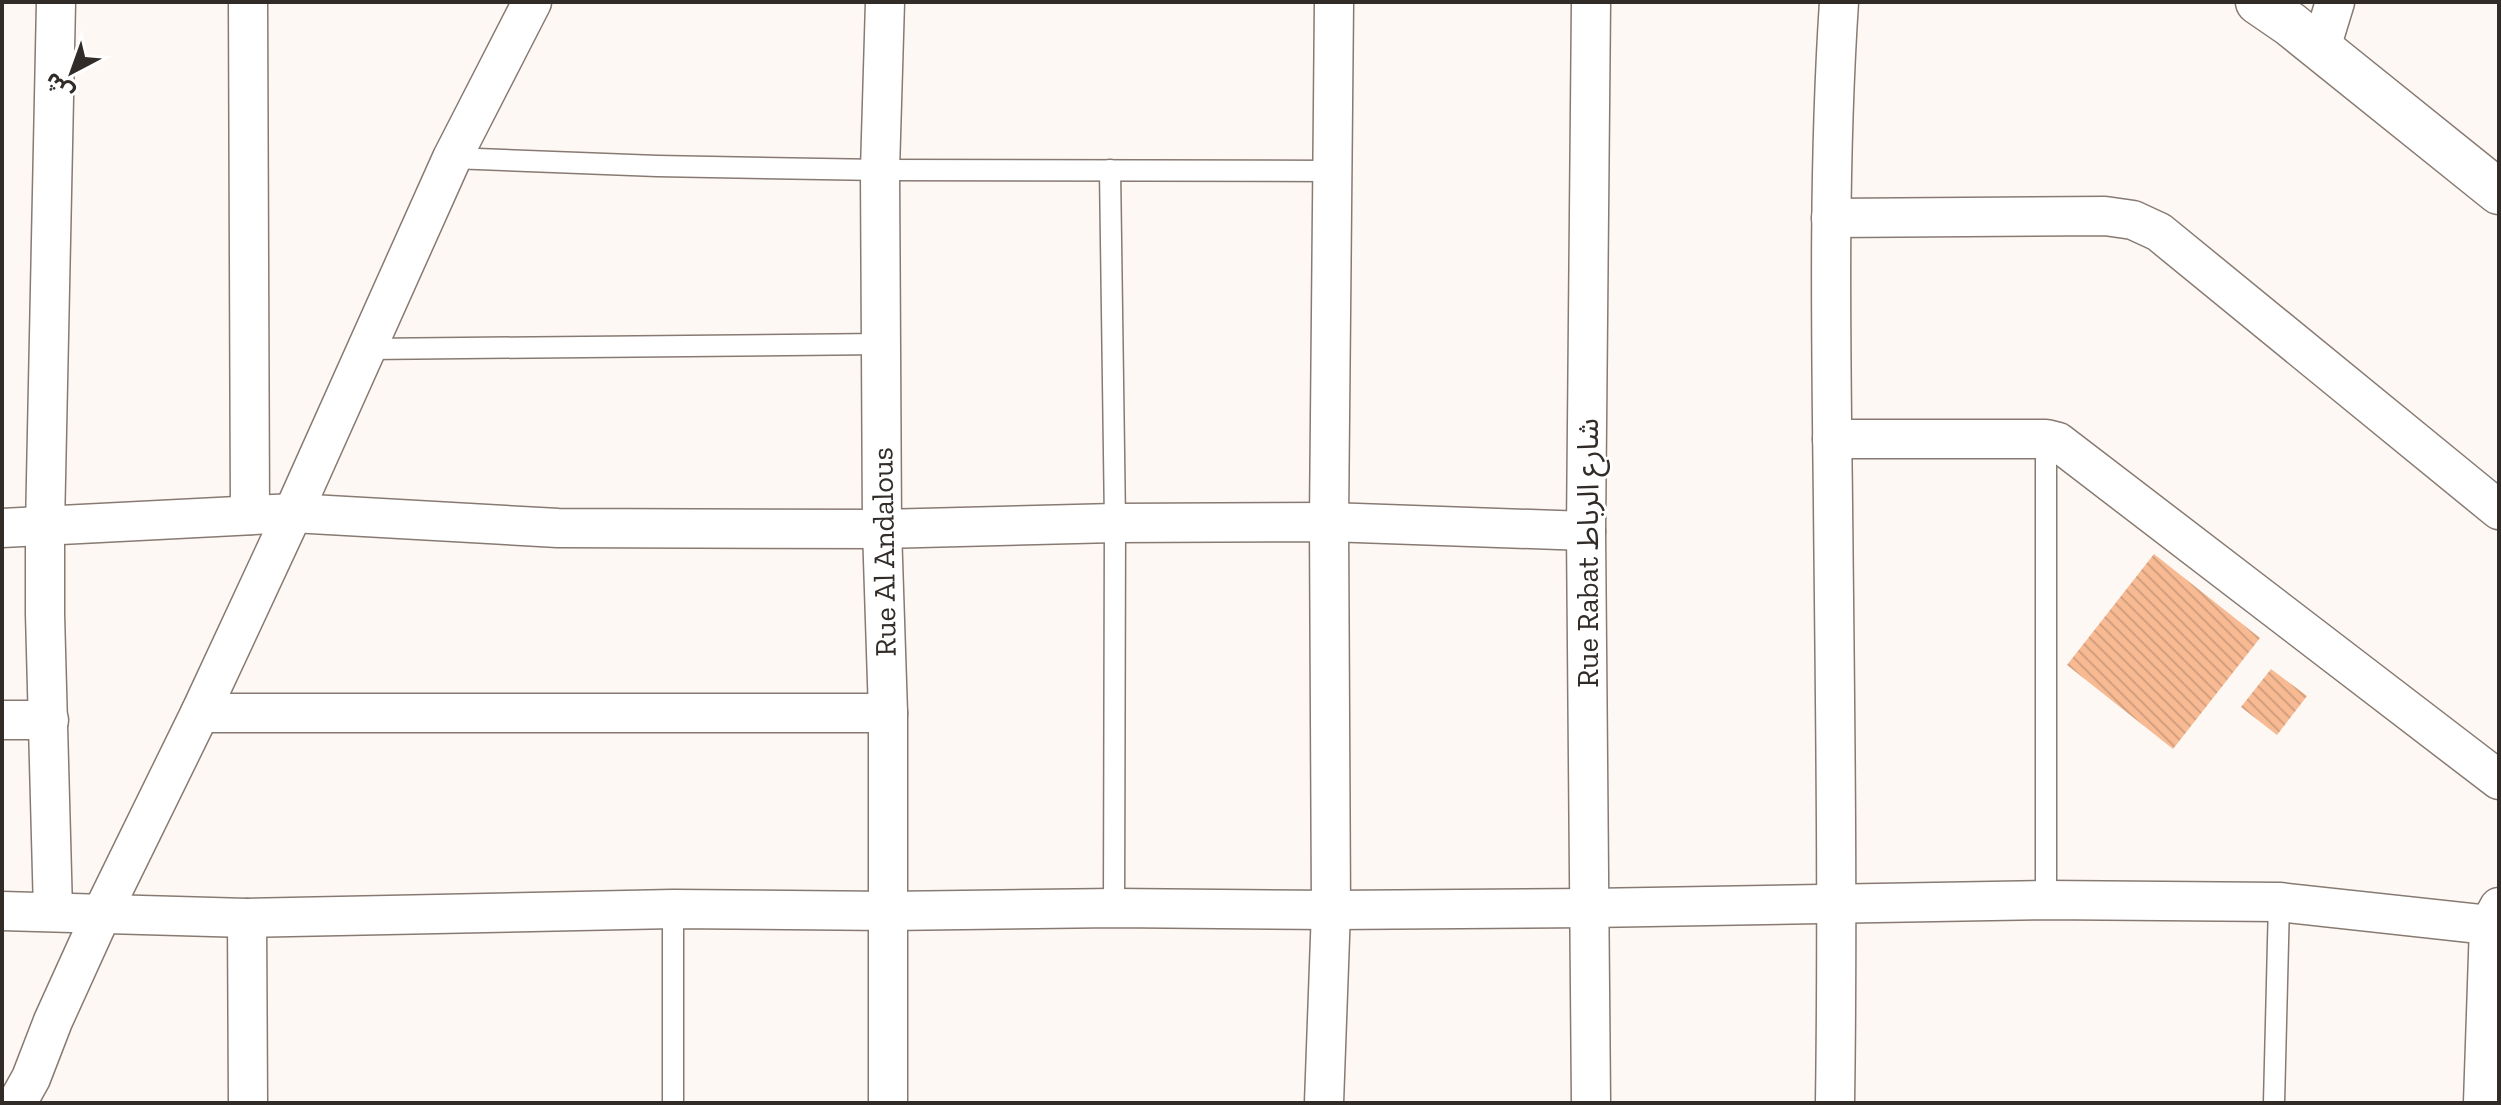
<svg xmlns="http://www.w3.org/2000/svg" width="2501" height="1105" font-family="'Zilla Slab','Noto Sans Arabic',serif">
	<style>
		.building { fill: url(#building-back-hatch) }
		.lines { fill: none; stroke-linecap: round; stroke-linejoin: round }
		.lane-casing { stroke: #877a72; stroke-width: 23 }
		.street-casing { stroke: #877a72; stroke-width: 41 }
		.secondary-casing { stroke: #877a72; stroke-width: 47 }
		.lane { stroke: #fff; stroke-width: 20 }
		.street { stroke: #fff; stroke-width: 38 }
		.secondary { stroke: #fff; stroke-width: 44 }
		.labels { text-anchor: middle; stroke-width: 6; stroke-linejoin: round; paint-order: stroke }
		.street-label { font-size: 30px; fill: #322c29; stroke: #fff }
	</style>
	<defs>
		<pattern id="building-back-hatch" width="6" height="6" patternUnits="userSpaceOnUse" patternTransform="scale(2)"><rect width="6" height="6" fill="#f7ba93"/><path d="M-1 5l2 2M0 0l6 6M5-1l2 2" fill="none" stroke="#d4a07f"/></pattern>
	</defs>
	<rect width="100%" height="100%" fill="#fef8f4"/>
	<g class="building">
		<path d="M2154,554L2260,638L2173,749L2067,665Z"/>
		<path d="M2271,669L2307,696L2277,735L2241,707Z"/>
	</g>
	<g class="lines">
		<defs>
			<g id="lane">
				<path d="M452,158L657,166L880,170L1331,171"/>
				<path d="M1110,170L1115,523L1114,908"/>
				<path d="M368,349L882,344"/>
				<path d="M2046,900V439"/>
				<path d="M673,1103V909"/>
				<path d="M2274,1103L2279,902"/>
			</g>
			<g id="street">
				<path d="M248,2L250,515"/>
				<path d="M885,2L880,170L882,529L888,713V1103"/>
				<path d="M1591,2L1586,531L1591,1103"/>
				<path d="M2321,48L2335,2"/>
				<path d="M1831,218L2105,216L2133,220L2159,232L2499,510"/>
				<path d="M1832,439H2046L2058,442L2499,780"/>
				<path d="M2,528L293,513L558,528L882,529L1115,523L1329,522L1586,531"/>
				<path d="M200,713H888"/>
				<path d="M2,720H49"/>
				<path d="M2,911L247,918L673,909L889,911L1114,908L1331,910L1591,908L2046,900L2279,902L2489,925"/>
				<path d="M53,911L45,614V527L56,2"/>
				<path d="M247,918L248,1103"/>
				<path d="M17,1103L31,1078L53,1021L102,913L200,713L293,513L452,158L532,2"/>
				<path d="M1324,1103L1331,910L1329,522L1334,2"/>
				<path d="M1835,1103C1838,903 1835,704 1833,504C1831,337 1828,169 1839,2"/>
				<path d="M2483,1103L2489,925L2499,907"/>
			</g>
			<path id="secondary" d="M2258,2L2290,24L2499,192"/>
		</defs>
		<use href="#lane" class="lane-casing"/>
		<use href="#street" class="street-casing"/>
		<use href="#secondary" class="secondary-casing"/>
		<use href="#lane" class="lane"/>
		<use href="#street" class="street"/>
		<use href="#secondary" class="secondary"/>
	</g>
	<g class="labels">
		<g class="street-label">
			<text transform="translate(884 552) rotate(-91)" y="10">Rue Al Andalous</text>
			<text transform="translate(1588 553) rotate(-90)" y="10">Rue Rabat شارع الرباط</text>
		</g>
	</g>
	<rect width="2501" height="1105" fill="none" stroke="#322c29" stroke-width="8"/>
	<g transform="translate(72 72) rotate(221)" stroke="#ffffff" stroke-width="6" paint-order="stroke">
	<path d="M0-6L14 30L0 20L-14 30Z" fill="#322c29"/>
	<text y="-12" font-size="22" font-weight="bold" text-anchor="middle" fill="#322c29">ش</text>
	</g>
</svg>
